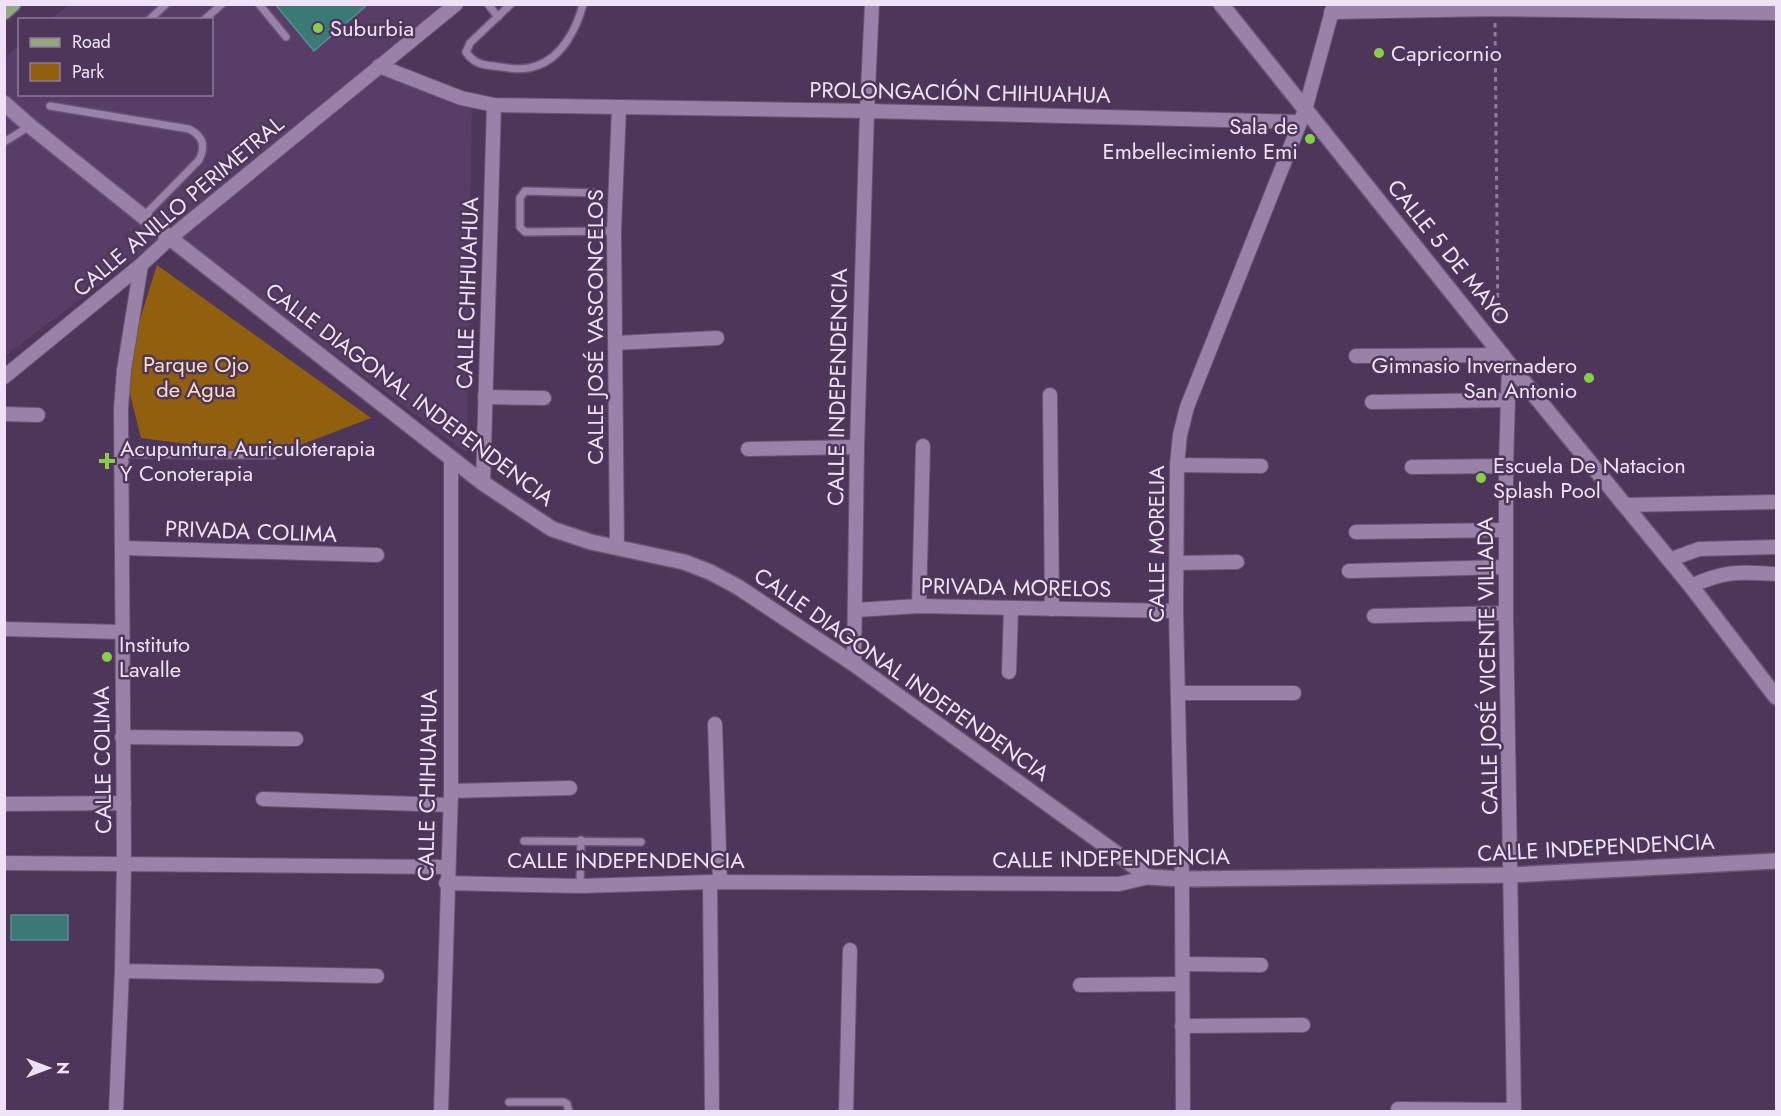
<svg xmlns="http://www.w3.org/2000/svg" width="1781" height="1116" font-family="Jost,sans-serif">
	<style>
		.built { fill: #583d66 }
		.green { fill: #91600f }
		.building { fill: #3b7977; stroke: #559391; stroke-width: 1.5 }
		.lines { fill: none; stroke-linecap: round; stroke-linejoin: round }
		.lane-casing { stroke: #675472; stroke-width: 10 }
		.street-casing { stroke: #675472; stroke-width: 16 }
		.secondary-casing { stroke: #675472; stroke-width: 18 }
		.primary-casing { stroke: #675472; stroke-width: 18 }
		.path { stroke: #907d9b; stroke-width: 3; stroke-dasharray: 4.5 4.5; stroke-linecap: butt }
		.lane { stroke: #9a81a8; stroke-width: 7 }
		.street { stroke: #9a81a8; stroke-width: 14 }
		.secondary { stroke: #9a81a8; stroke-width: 15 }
		.primary { stroke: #92a680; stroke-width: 15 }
		.poi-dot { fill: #88cf49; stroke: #4d3659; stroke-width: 2 }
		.labels { text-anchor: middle; stroke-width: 5; stroke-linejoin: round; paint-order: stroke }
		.poi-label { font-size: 22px; fill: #efe1f7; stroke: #4d3659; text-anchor: start }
		.street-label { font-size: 22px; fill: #efe1f7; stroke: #4d3659 }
		.park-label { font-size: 22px; fill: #fcdeb8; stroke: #4d3659 }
	</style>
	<rect width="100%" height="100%" fill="#4d3659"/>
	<path class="built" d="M69,5H454L388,62L472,100L467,453L171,231L5,356V57L19,45L20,94H212V20L50,19Z"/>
	<path class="green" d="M157,265L371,418L274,455L141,438L124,370Z"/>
	<g class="building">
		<path d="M275,4H368L314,51Z"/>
		<rect x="11" y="915" width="57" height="25"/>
	</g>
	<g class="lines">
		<defs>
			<g id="lane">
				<path d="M259,4L286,37"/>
				<path d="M488,4L498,17"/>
				<path d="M511,4L470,43L466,52C473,63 482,65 494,66C507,68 523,71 536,66C562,58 577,28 583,4"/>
				<path d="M149,20L166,4"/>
				<path d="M204,20L222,4"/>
				<path d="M50,106L189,129C203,136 206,146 199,160L143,217"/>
				<path d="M4,142L30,126"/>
				<path d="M597,193L525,191L520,198V227L525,232L614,231"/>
				<path d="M120,454L274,455"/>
				<path d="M524,841L641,842"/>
				<path d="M580,886L581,840"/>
				<path d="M509,1102H564L567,1104L569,1112"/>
			</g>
			<g id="street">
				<path d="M1331,12L1495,9L1776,13"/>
				<path d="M379,66L461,98L494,105L867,111L1300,122"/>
				<path d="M615,343L717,338"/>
				<path d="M1356,356L1503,355"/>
				<path d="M1509,364L1506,466V613L1514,1112"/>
				<path d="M4,377L141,265L170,238L456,4"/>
				<path d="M1050,395L1052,609"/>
				<path d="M485,397L544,398"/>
				<path d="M1372,402L1507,400"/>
				<path d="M4,414L38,415"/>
				<path d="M748,449L857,447"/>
				<path d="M1177,465L1261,466"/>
				<path d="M1412,467L1506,466"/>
				<path d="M483,483L494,105"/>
				<path d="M1625,505L1776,502"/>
				<path d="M1356,532L1506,530"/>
				<path d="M617,547L614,231L619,107"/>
				<path d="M123,548L377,555"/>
				<path d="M1669,560L1699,549L1776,547"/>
				<path d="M1177,563L1237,562"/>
				<path d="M1349,571L1506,567"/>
				<path d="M1691,586C1726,570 1740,572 1776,574"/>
				<path d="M919,606L923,446"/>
				<path d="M856,610L919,606L1176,611"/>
				<path d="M1374,616L1506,613"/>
				<path d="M4,629L122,632"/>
				<path d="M854,664L857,447L867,111L872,4"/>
				<path d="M1009,672L1011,609"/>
				<path d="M1178,693H1294"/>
				<path d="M715,724L720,882"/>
				<path d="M122,737L296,739"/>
				<path d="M451,791L570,788"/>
				<path d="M263,799L450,805"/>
				<path d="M4,804L124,803"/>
				<path d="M4,863L447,867"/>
				<path d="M710,882L712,1112"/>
				<path d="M446,883L580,886L710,882L1119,884L1149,877"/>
				<path d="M1183,964L1261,965"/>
				<path d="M122,971L377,976"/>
				<path d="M1080,985L1182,984"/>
				<path d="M1182,1026L1303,1025"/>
				<path d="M1398,1109L1514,1110"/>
				<path d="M116,1112L122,971L124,863L121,408L124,370L141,265"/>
				<path d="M441,1112L451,791V459"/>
				<path d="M846,1112L850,950"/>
				<path d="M1183,1112L1182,879L1176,611L1177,465L1180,435L1187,407L1305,110L1334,4"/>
			</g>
			<g id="secondary">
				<path d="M1221,4L1509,364L1691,586L1776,697"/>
				<path d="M4,103L30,126L170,238L483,483L552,529L591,542L684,562L710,572L738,587L854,664L1149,877L1182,879L1511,875L1776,861"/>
			</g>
			<path id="primary" d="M4,12L13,4"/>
		</defs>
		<use href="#lane" class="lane-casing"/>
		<use href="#street" class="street-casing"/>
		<use href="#secondary" class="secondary-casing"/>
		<use href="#primary" class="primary-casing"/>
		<path class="path" d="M1495,23L1498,325"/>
		<use href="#lane" class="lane"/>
		<use href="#street" class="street"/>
		<use href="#secondary" class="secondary"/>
		<use href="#primary" class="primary"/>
	</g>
	<g class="poi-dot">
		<circle cx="318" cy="28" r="6"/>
		<circle cx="1379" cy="53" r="6"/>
		<circle cx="1310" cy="139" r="6"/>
		<circle cx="1589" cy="378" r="6"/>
		<path d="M104 452h6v6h6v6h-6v6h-6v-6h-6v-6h6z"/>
		<circle cx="1481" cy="478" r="6"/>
		<circle cx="107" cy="657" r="6"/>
	</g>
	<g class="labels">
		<g class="poi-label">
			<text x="330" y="36">Suburbia</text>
			<text x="1391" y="61">Capricornio</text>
			<text x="1298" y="134" text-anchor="end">Sala de<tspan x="1298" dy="25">Embellecimiento Emi</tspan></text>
			<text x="1577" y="373" text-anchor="end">Gimnasio Invernadero<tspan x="1577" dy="25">San Antonio</tspan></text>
			<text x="120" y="456">Acupuntura Auriculoterapia<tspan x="120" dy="25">Y Conoterapia</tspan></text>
			<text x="1493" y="473">Escuela De Natacion<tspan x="1493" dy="25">Splash Pool</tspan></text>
			<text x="119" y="652">Instituto<tspan x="119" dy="25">Lavalle</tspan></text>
		</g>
		<g class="street-label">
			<text transform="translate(960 92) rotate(1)" y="8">PROLONGACIÓN CHIHUAHUA</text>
			<text transform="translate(178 206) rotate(-40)" y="8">CALLE ANILLO PERIMETRAL</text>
			<text transform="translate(1449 252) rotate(51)" y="8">CALLE 5 DE MAYO</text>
			<text transform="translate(467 293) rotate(-88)" y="8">CALLE CHIHUAHUA</text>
			<text transform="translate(595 327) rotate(-90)" y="8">CALLE JOSÉ VASCONCELOS</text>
			<text transform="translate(837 387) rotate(-89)" y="8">CALLE INDEPENDENCIA</text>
			<text transform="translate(410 394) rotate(37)" y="8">CALLE DIAGONAL INDEPENDENCIA</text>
			<text transform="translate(251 531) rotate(2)" y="8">PRIVADA COLIMA</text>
			<text transform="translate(1156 544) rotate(-90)" y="8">CALLE MORELIA</text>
			<text transform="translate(1016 587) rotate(1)" y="8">PRIVADA MORELOS</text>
			<text transform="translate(1487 666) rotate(-91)" y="8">CALLE JOSÉ VICENTE VILLADA</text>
			<text transform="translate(902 674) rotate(35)" y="8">CALLE DIAGONAL INDEPENDENCIA</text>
			<text transform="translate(102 760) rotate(-91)" y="8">CALLE COLIMA</text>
			<text transform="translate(427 785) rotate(-89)" y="8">CALLE CHIHUAHUA</text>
			<text transform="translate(1596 847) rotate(-3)" y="8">CALLE INDEPENDENCIA</text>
			<text transform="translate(1111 858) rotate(-1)" y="8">CALLE INDEPENDENCIA</text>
			<text x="626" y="868">CALLE INDEPENDENCIA</text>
		</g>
		<g class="park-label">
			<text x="196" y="372">Parque Ojo<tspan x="196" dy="25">de Agua</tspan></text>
		</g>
	</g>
	<rect width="1781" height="1116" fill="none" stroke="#efe1f7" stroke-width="12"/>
	<rect x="18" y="18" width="195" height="78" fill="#4d3659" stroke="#8e7a98" stroke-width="1.5"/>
	<rect x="30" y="38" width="30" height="9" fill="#92a680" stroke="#8e7a98" stroke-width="1.5"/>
	<text x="72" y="48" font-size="18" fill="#efe1f7">Road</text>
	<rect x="30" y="63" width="30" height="18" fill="#91600f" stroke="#8e7a98" stroke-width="1.5"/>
	<text x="72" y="78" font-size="18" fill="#efe1f7">Park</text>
	<g transform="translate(48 1068) rotate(90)" stroke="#4d3659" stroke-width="4.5" paint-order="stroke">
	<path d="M0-4.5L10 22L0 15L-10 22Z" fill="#efe1f7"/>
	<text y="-9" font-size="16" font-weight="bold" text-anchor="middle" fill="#efe1f7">N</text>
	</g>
</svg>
